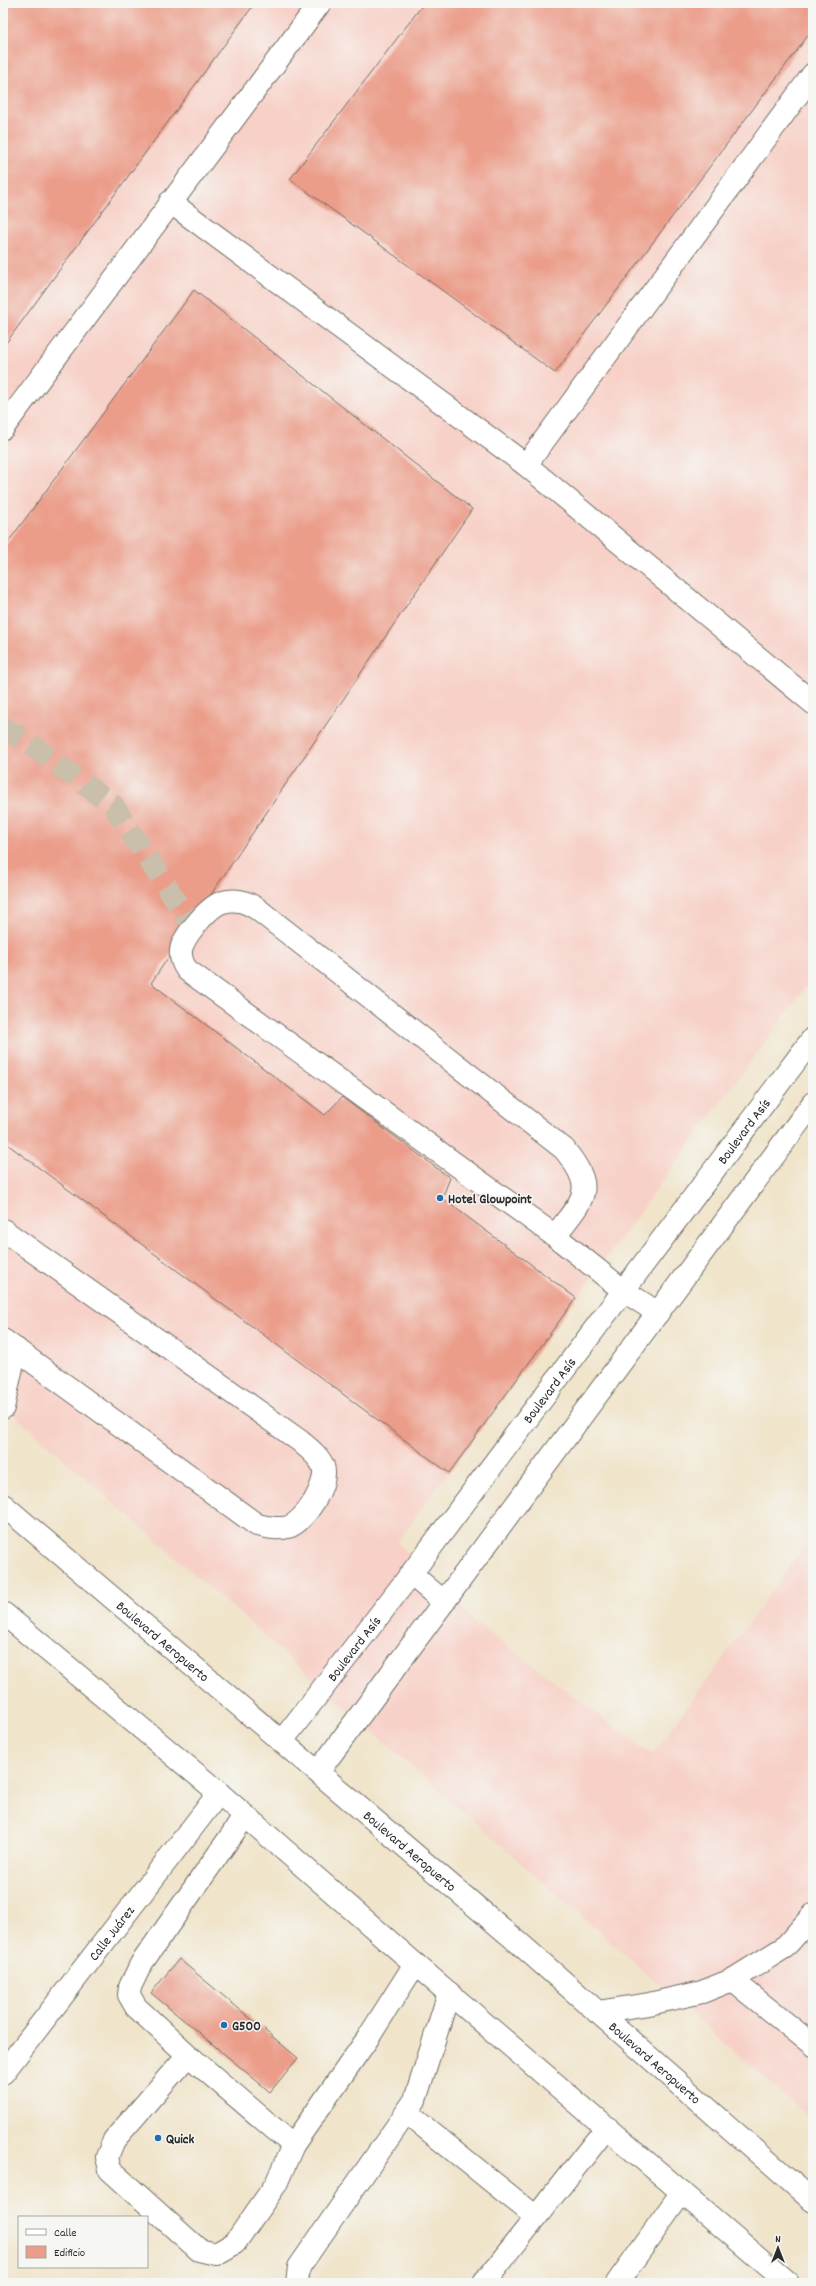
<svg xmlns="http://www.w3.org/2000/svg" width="816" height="2286" font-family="Dekko,sans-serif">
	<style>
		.built { fill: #f7d1c8 }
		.building { fill: #eb9d8a }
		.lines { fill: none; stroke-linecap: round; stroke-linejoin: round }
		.minor-tunnel { stroke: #c9bfaa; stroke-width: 22; stroke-dasharray: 22 11; stroke-linecap: butt }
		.minor-casing { stroke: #706c63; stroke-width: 24 }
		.highway-casing { stroke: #706c63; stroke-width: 24 }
		.minor { stroke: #fff; stroke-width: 22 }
		.highway { stroke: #fff; stroke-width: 22 }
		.poi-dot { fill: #1f6fb2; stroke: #f6f6f2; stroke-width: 1.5 }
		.labels { text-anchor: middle; stroke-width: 3; stroke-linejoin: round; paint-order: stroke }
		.street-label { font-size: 14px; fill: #2b2b2b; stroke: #f6f6f2 }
		.poi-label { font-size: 14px; font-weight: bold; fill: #2b2b2b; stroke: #f6f6f2; text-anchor: start }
	</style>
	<rect width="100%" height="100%" fill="#f6f6f2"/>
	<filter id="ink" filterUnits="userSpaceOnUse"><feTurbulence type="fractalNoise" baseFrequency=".025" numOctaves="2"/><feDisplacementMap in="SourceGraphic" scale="8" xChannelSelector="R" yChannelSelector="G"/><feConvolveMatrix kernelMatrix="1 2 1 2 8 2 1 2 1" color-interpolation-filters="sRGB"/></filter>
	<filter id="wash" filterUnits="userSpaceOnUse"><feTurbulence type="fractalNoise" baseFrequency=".012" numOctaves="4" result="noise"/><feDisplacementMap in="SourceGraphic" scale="16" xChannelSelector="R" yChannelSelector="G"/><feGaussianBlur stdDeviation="0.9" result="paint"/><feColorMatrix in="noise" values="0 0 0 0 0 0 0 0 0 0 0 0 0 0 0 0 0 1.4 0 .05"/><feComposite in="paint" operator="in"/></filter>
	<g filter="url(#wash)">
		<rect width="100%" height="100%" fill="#f0e4ca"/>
		<path class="built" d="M3,3H813V977L397,1542L476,1623L652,1755L813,1535V2121L3,1405Z"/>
		<g id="blocks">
			<g class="building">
				<path d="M3,3H255L3,347Z"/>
				<path d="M424,3H813V29L555,373L290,179Z"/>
				<path d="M194,290L472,509L151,983L325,1115L342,1097L450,1178L442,1198L576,1298L449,1473L3,1141V549Z"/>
				<path d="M179,1959L298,2058L270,2092L151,1993Z"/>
			</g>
		</g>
	</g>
	<g filter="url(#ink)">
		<use href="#blocks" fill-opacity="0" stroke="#706c63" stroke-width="1"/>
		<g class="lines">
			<path class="minor-tunnel" d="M3,727L27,742L113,805L191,924"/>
			<defs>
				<g id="minor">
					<path d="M170,202L526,465L813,703"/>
					<path d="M3,428L320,3"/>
					<path d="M526,465L813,74"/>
					<path d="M3,1230L300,1441C308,1448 319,1456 323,1466C329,1484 305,1522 288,1527C278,1530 267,1527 257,1525L3,1340"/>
					<path d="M555,1236C583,1198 598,1191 564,1149L256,908C246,902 236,898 223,902C210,905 186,934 182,946C179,955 182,963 187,970L555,1236L624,1291L658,1313"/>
					<path d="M3,1408L16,1349"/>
					<path d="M411,1574L444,1602"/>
					<path id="s1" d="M282,1741L411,1574L813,1038"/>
					<path d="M318,1772L813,1103"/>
					<path d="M245,1816L141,1964L130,1987L129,1995L136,2007L188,2055L293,2145L368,2038L415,1964"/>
					<path d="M732,1980L813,2045"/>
					<path d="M597,2012L649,2004L702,1992L732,1980L785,1947L813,1915"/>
					<path d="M188,2055L114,2140L107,2157L110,2170L199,2250L216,2254L235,2243L276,2184L293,2145"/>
					<path id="s2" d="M3,2073L219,1793"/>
					<path d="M407,2113L536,2217"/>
					<path d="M297,2283L299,2267L415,2100L449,1993"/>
					<path d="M484,2283L607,2127"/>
					<path d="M617,2283L682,2192"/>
				</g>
				<g id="highway">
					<path id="s3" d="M3,1505L519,1943L813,2201"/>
					<path d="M3,1613L219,1793L415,1964L788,2283"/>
				</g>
			</defs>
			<use href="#minor" class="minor-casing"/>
			<use href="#highway" class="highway-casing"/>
			<use href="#minor" class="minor"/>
			<use href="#highway" class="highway"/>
		</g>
	</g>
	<g class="poi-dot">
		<circle cx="440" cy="1198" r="4"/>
		<circle cx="224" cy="2025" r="4"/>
		<circle cx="158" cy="2138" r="4"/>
	</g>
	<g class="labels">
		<g class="street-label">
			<text dy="5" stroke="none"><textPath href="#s1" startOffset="765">Boulevard Asís</textPath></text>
			<text dy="5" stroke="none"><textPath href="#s1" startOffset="441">Boulevard Asís</textPath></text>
			<text dy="5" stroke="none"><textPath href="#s3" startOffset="210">Boulevard Aeropuerto</textPath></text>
			<text dy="5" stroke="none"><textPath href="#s1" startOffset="117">Boulevard Asís</textPath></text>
			<text dy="5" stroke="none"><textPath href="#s3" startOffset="534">Boulevard Aeropuerto</textPath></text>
			<text dy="5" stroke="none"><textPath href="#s2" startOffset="177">Calle Juárez</textPath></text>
			<text dy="5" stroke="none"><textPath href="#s3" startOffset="858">Boulevard Aeropuerto</textPath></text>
		</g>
		<g class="poi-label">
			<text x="448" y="1203">Hotel Glowpoint</text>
			<text x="232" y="2030">G500</text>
			<text x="166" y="2143">Quick</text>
		</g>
	</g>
	<rect width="816" height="2286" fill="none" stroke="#f6f6f2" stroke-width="16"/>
	<rect x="18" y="2216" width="130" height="52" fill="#f6f6f2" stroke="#a5a5a2"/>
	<rect x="26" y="2229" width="20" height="6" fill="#ffffff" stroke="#a5a5a2"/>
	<text x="54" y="2236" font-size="12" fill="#2b2b2b">Calle</text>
	<rect x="26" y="2246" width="20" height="12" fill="#eb9d8a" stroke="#a5a5a2"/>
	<text x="54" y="2256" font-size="12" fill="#2b2b2b">Edificio</text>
	<g transform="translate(778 2248)" stroke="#f6f6f2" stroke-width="3" paint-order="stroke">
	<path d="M0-3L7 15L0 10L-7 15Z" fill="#2b2b2b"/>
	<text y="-6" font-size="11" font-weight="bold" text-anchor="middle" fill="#2b2b2b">N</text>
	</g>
</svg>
